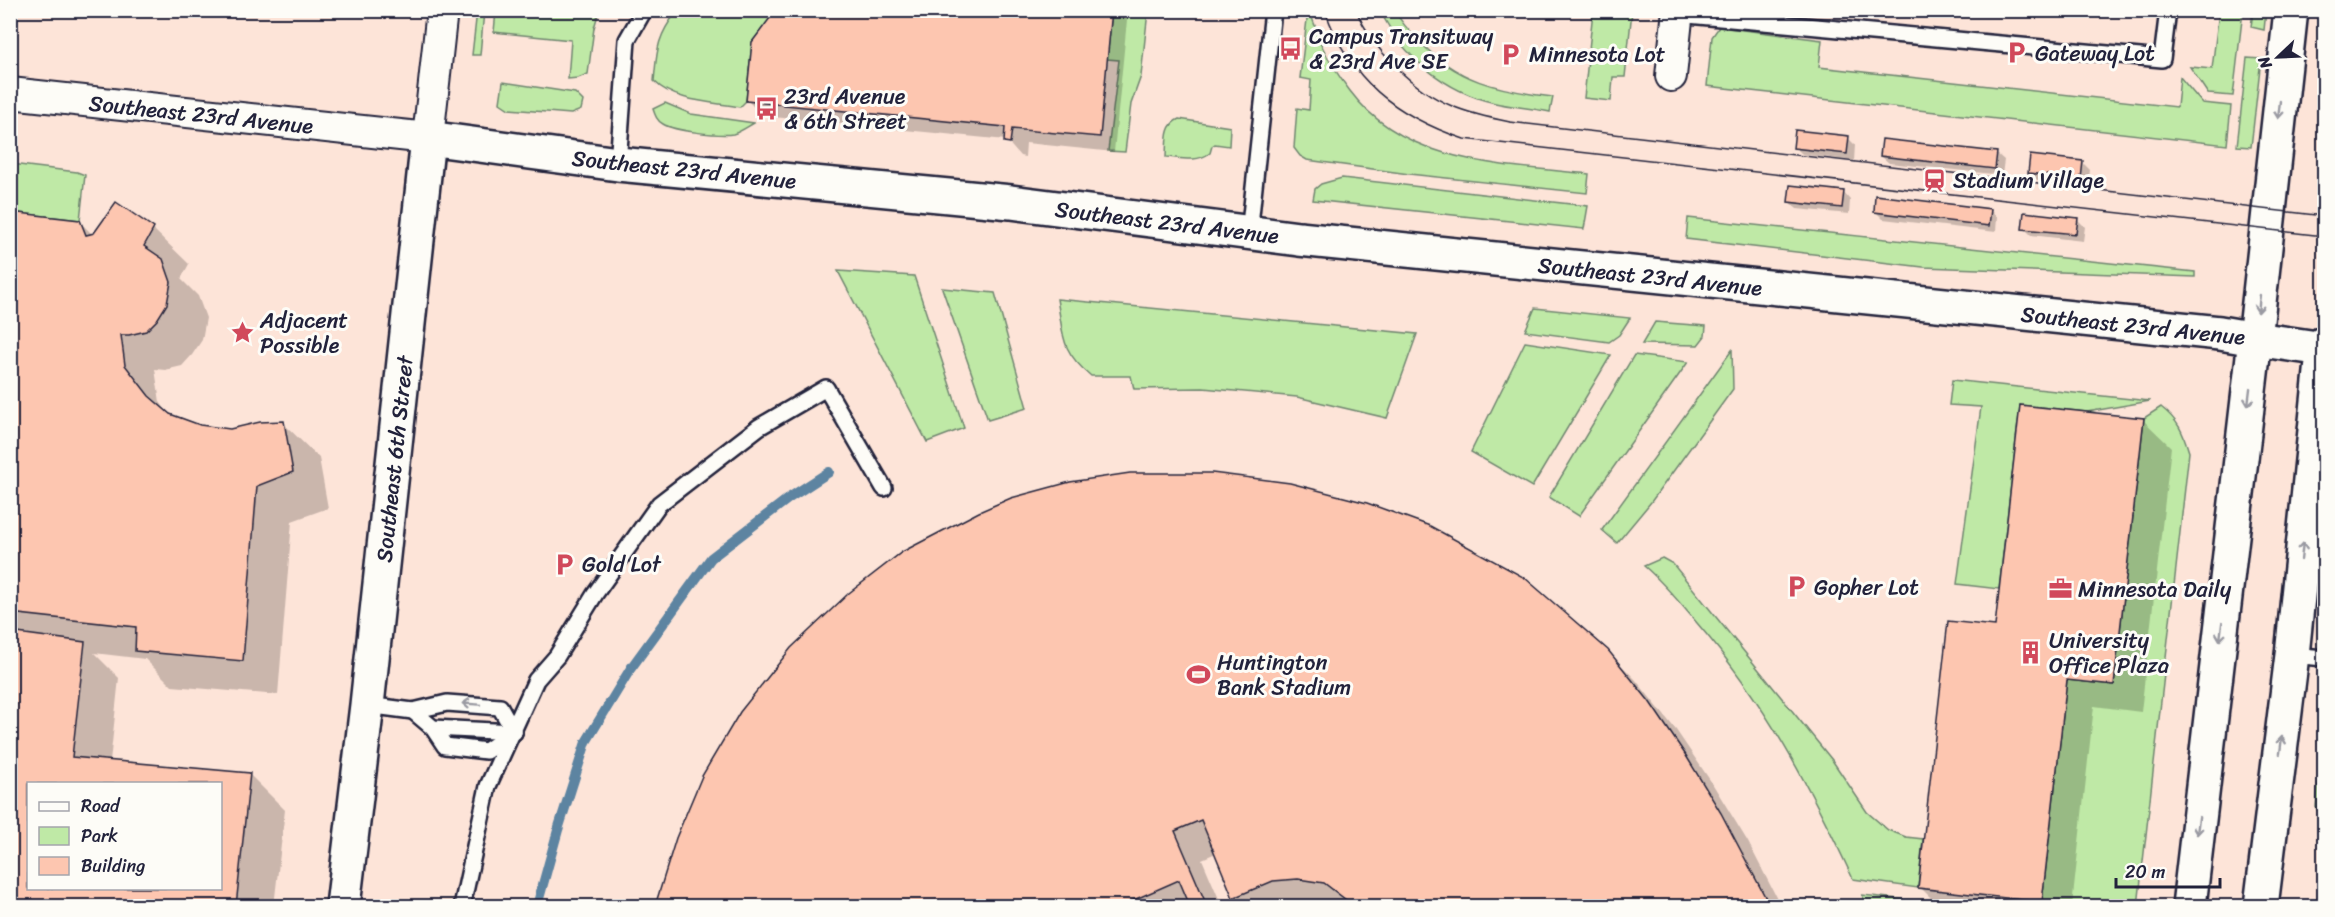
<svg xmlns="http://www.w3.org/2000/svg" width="2335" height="917" font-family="Sriracha,sans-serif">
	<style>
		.built { fill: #fde4d8; fill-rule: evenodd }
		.green { fill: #bfe9a6; stroke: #708670; stroke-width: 1.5 }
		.shadow { fill: #0003; fill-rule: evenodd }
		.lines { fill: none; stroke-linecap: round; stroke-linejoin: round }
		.stream { stroke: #5d84a1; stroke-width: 10 }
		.building { fill: #fdc6b0; stroke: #22223b; stroke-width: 1.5; fill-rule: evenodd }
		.service-casing { stroke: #22223b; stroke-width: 20 }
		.minor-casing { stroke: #22223b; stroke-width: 34 }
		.tertiary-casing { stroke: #22223b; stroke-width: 38 }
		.secondary-casing { stroke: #22223b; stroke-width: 38 }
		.service { stroke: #fdfcf7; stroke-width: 15 }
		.minor { stroke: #fdfcf7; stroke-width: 30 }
		.tertiary { stroke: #fdfcf7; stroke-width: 33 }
		.secondary { stroke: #fdfcf7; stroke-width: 33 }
		.tram { stroke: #22223b; stroke-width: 1.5 }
		.oneway { stroke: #9a9aa2 }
		.labels { text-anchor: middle; stroke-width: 6; stroke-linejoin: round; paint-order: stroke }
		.poi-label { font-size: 22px; fill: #22223b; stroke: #fdfcf7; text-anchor: start }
		.street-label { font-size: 22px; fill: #22223b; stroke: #fdfcf7 }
	</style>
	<rect width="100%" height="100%" fill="#fdf1e9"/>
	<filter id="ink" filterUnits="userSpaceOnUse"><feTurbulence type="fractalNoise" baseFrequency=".0167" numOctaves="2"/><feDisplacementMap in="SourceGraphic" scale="12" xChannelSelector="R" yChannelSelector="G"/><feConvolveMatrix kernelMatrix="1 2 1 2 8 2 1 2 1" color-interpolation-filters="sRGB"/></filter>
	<g filter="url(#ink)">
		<path class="built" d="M10,11H2324V906H11ZM28,784H220V888H28Z"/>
		<g class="green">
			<path d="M774,10L775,12L752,42L746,101L740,107C713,102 674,102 654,81C657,49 657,37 677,11Z"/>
			<path d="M477,11H484L480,55H472Z"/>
			<path d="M496,11H599L594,28L588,74L578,78L568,79L571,40L494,32Z"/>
			<path d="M1112,11H1148L1141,76L1131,104L1125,152L1108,151L1119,60L1107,59Z"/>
			<path d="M1308,11C1315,19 1317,37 1323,48C1330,63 1340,78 1350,91C1405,165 1505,165 1589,174L1587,193L1409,174L1307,160L1300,156L1294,148L1297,108L1309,110L1311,80L1300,78Z"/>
			<path d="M1377,11H1395C1401,22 1409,31 1418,40C1457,82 1498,90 1553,97L1550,112C1532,108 1513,107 1495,103C1446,92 1402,56 1381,12Z"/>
			<path d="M1593,11H1632L1625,77H1613L1611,101L1584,98Z"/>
			<path d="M2219,11H2243L2233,96L2208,94L2190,67L2212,69Z"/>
			<path d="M2253,11H2266L2264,30L2251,27Z"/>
			<path d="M1719,27L1822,40L1819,67L2177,107L2180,77L2202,103L2231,106L2227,145L1707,86L1712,37Z"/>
			<path d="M2247,58L2261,59L2251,147L2237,146Z"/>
			<path d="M503,82L575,93L583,101L581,110L571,114L509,109L500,103Z"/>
			<path d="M665,103L691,114L754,123C747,127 740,132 733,134C719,136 674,131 663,124C657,121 655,115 653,109Z"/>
			<path d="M1179,119L1230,127L1229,146L1215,144L1212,146L1210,153C1196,163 1181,158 1166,157C1167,143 1164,125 1179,119Z"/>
			<path d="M11,164L77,172L85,175L80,220L11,212Z"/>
			<path d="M1342,178L1588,206L1584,229L1313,200L1315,189L1321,184Z"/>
			<path d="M1688,218L2195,272V277L1923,267L1686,239Z"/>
			<path d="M838,271L914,276L964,428L927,442Z"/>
			<path d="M942,288L995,293L1027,408L988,420Z"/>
			<path d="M1057,299L1417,334L1387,418L1297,397L1203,388L1134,389L1131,376H1091C1060,350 1064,337 1057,299Z"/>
			<path d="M1535,308L1630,318L1619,335L1609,342L1525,331Z"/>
			<path d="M1655,322L1706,326L1705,336L1698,345L1642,344Z"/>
			<path d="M1525,342L1611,355L1532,487L1471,452Z"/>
			<path d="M1732,350L1733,389L1651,502L1617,543L1602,530Z"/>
			<path d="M1634,355L1688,362L1579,516L1549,497Z"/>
			<path d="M1952,380L2150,401L2087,412L2020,405L1999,589L1957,584L1981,407L1949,405Z"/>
			<path d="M2161,407C2178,420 2183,432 2189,452L2138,906H2085L2042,902L2067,680L2114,685L2144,418Z"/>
			<path d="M1662,558L1673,564L1832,760L1867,812L1888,830L1906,837L1923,839L1918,888L1853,879C1809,785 1765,702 1697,623C1680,603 1664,583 1644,566Z"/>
			<path d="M2324,722V788L2318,811L2316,807Z"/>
			<path d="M1862,895L1961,906H1867Z"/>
		</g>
		<g class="shadow">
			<path d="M778,10H1128L1114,152L1026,143L1025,157L1020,156L1006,140L763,116L748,101Z"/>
			<path d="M1848,138L1855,145L1854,161L1802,154L1795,147Z"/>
			<path d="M1996,153L2004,160L2002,175L1889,163L1881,156Z"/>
			<path d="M2082,162L2090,170L2088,186L2037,180L2029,172Z"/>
			<path d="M1843,192L1850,200L1849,214L1797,209L1789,202Z"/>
			<path d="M1990,210L1997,217L1996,232L1883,219L1875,211Z"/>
			<path d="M10,214L79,221L93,235L153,229L189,264L181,279L198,296L206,318L202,340L192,355L182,366L165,370L155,369L160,402L170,416L200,427L231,431L283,423L319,458L328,508L292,521L278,695L172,686L145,659L94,653L119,678L110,762L250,775L285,810L274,906H10ZM28,784H220V888H28Z"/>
			<path d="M2077,219L2085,227L2083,241L2031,235L2024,228Z"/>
			<path d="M2143,420L2171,447L2141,712L2094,706L2072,906H1939L1920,887L1996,628Z"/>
			<path d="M1524,579L1607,651L1635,679L1676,730L1712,783L1748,842L1781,906H1244L1235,897L1216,853L1202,859L1222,906H657L677,838Z"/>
		</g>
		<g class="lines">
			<path class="stream" d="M537,906L558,830L586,742L631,668L711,558L789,498L829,472"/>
		</g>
		<g class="building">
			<path d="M776,10H1112L1100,137L1012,129L1010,143L1004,142L1005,127L746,101L752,42Z"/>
			<path d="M1795,130L1849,136L1847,154L1793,148Z"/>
			<path d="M1882,139L1997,152L1995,169L1880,156Z"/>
			<path d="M2030,155L2083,161L2081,179L2028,173Z"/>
			<path d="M1790,185L1844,191L1842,208L1788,202Z"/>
			<path d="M1875,195L1991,209L1989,226L1874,212Z"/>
			<path d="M116,202L154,228L144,246L163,259L171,282L167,304L157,320L146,331L129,335H121L125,365L149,396L170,414L200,425L230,429L260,422L284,421L293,472L257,486L243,661L135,651L136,627L10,613V212L80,220L86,235L94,233Z"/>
			<path d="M2024,212L2078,218L2076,234L2022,229Z"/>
			<path d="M2020,405L2144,418L2114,685L2067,680L2042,902L1918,888L1948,621L1995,626Z"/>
			<path d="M1130,473H1212L1290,483L1367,503L1430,526L1525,578L1608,650L1649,701L1685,754L1721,813L1770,906H1354L1324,883L1298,879L1273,881L1233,898L1201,820L1175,831L1207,906H1190L1179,880L1120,906H655L676,838L702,776L740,712L791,648L849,593L902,552L979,512L1011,498L1070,482Z"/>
			<path d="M10,632L85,642L72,757L250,773L236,906H10ZM28,784H220V888H28Z"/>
		</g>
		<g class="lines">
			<defs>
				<g id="service">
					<path d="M1677,14L2162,59L2168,10"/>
					<path d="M618,164L627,40L644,10"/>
					<path d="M1249,234L1273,10"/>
					<path d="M2292,655L2324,658"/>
					<path d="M367,705L413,711L447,703L500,707L514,732"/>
					<path d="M413,711L433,728L514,732"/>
					<path d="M433,728L445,746L486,751L514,732"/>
					<path d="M462,906L488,786L536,680L557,656L595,594L659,504L759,427L826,388L884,488"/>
				</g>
				<g id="minor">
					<path d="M1671,76L1678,10"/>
					<path d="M10,93L428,138L442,10"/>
				</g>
				<path id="tertiary" d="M343,906L367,705L428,138L618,164L1011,202L1299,239L2220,333L2255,339"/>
				<g id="secondary">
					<path d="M2255,339L2324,349"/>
					<path d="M2189,906L2255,339L2291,10"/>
					<path d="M2261,906L2292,655L2324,343"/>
				</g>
			</defs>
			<use href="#service" class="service-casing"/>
			<use href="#minor" class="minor-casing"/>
			<use href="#tertiary" class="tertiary-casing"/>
			<use href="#secondary" class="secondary-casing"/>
			<use href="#service" class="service"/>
			<use href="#minor" class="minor"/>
			<use href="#tertiary" class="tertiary"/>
			<use href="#secondary" class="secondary"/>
			<g class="tram">
				<path d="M1325,10C1349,80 1396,116 1464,139L2324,236"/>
				<path d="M1356,10C1373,50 1413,90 1452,106C1471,114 1490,118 1510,122L2324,216"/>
			</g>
		</g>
		<defs><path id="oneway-shaft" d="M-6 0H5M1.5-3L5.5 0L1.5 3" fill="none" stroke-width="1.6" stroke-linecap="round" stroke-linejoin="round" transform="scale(1.5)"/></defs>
		<g class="oneway">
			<use href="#oneway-shaft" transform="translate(2279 110) rotate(96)"/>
			<use href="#oneway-shaft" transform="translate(2259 304) rotate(96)"/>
			<use href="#oneway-shaft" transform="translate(2249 397) rotate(97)"/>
			<use href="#oneway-shaft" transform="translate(2302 551) rotate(-84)"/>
			<use href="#oneway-shaft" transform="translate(2221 632) rotate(97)"/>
			<use href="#oneway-shaft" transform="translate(471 704) rotate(-176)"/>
			<use href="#oneway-shaft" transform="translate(2281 745) rotate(-83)"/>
			<use href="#oneway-shaft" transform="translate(2198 826) rotate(97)"/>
		</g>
	</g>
	<defs>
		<symbol id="bus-bare" viewBox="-9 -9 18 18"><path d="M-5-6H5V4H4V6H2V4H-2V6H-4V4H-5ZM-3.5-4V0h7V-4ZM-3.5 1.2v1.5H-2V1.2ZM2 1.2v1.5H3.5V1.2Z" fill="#d1495b" stroke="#fdfcf7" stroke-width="2.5" paint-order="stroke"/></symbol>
		<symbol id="parking-bare" viewBox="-9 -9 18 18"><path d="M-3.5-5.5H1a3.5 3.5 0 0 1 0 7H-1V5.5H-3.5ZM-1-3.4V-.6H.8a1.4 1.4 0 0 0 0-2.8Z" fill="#d1495b" stroke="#fdfcf7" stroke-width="2.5" paint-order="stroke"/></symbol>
		<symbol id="station-bare" viewBox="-9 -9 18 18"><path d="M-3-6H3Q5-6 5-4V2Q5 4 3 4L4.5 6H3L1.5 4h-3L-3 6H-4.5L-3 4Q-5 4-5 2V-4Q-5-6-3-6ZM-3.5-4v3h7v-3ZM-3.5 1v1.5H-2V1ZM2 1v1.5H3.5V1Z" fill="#d1495b" stroke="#fdfcf7" stroke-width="2.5" paint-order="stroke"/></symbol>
		<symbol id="sight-bare" viewBox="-9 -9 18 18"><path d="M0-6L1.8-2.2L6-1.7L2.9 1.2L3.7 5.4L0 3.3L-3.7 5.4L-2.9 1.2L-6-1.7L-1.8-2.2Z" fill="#d1495b" stroke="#fdfcf7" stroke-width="2.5" paint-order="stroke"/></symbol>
		<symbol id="office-bare" viewBox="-9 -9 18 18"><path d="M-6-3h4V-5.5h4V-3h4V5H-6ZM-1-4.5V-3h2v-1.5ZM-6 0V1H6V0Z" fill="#d1495b" stroke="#fdfcf7" stroke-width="2.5" paint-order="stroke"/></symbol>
		<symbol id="building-bare" viewBox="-9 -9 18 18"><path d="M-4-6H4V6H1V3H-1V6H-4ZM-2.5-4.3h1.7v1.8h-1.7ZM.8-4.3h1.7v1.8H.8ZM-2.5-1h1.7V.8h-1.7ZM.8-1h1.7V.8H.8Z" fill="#d1495b" stroke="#fdfcf7" stroke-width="2.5" paint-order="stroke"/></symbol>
		<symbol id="stadium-bare" viewBox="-9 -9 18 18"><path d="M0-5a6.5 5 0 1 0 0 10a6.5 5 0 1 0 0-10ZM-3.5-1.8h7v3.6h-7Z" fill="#d1495b" stroke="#fdfcf7" stroke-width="2.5" paint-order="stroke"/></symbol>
	</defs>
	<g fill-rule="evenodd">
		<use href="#bus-bare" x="1274" y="32" width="33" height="33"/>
		<use href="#parking-bare" x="2000" y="36" width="33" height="33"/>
		<use href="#parking-bare" x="1494" y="38" width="33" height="33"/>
		<use href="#bus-bare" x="750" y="92" width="33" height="33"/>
		<use href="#station-bare" x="1918" y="164" width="33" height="33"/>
		<use href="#sight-bare" x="226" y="316" width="33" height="33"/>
		<use href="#parking-bare" x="548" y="548" width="33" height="33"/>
		<use href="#parking-bare" x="1780" y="570" width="33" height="33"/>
		<use href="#office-bare" x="2044" y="572" width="33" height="33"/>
		<use href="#building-bare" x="2014" y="636" width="33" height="33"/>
		<use href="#stadium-bare" x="1182" y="658" width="33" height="33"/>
	</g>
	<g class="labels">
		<g class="poi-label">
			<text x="1309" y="44">Campus Transitway<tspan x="1309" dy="25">&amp; 23rd Ave SE</tspan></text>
			<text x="2035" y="61">Gateway Lot</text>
			<text x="1529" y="62">Minnesota Lot</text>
			<text x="784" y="104">23rd Avenue<tspan x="784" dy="25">&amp; 6th Street</tspan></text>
			<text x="1953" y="188">Stadium Village</text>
			<text x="260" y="328">Adjacent<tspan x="260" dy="25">Possible</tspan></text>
			<text x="582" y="572">Gold Lot</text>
			<text x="1814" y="595">Gopher Lot</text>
			<text x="2078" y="597">Minnesota Daily</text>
			<text x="2049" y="648">University<tspan x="2049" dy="25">Office Plaza</tspan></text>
			<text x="1217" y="670">Huntington<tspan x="1217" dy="25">Bank Stadium</tspan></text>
		</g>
		<g class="street-label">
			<text transform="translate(201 114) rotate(6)" y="8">Southeast 23rd Avenue</text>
			<text transform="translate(684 169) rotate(6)" y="8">Southeast 23rd Avenue</text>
			<text transform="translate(1167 222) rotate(7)" y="8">Southeast 23rd Avenue</text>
			<text transform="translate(1650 276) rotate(6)" y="8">Southeast 23rd Avenue</text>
			<text transform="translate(2133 325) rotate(6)" y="8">Southeast 23rd Avenue</text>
			<text transform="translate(394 459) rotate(-84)" y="8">Southeast 6th Street</text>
		</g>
	</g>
	<rect width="2335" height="917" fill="none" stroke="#fdfcf7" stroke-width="36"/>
	<rect x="18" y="18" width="2299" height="881" fill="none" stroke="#22223b" stroke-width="2" filter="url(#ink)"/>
	<rect x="27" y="782" width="195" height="108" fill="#fdfcf7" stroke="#a5a5ac" stroke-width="1.5"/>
	<rect x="39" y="802" width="30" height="9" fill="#fdfcf7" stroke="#a5a5ac" stroke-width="1.5"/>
	<text x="81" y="812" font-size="18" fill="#22223b">Road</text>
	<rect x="39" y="827" width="30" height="18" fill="#bfe9a6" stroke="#a5a5ac" stroke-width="1.5"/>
	<text x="81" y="842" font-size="18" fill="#22223b">Park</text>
	<rect x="39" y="857" width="30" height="18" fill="#fdc6b0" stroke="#a5a5ac" stroke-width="1.5"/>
	<text x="81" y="872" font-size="18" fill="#22223b">Building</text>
	<g transform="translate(2278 57) rotate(247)" stroke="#fdfcf7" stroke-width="4.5" paint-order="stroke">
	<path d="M0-4.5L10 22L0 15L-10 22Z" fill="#22223b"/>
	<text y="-9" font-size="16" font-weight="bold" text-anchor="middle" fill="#22223b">N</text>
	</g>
	<path d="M2116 878v9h104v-9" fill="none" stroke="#22223b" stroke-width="3"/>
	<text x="2125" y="878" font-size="18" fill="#22223b" stroke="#fdfcf7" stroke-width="4.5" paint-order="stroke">20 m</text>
</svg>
